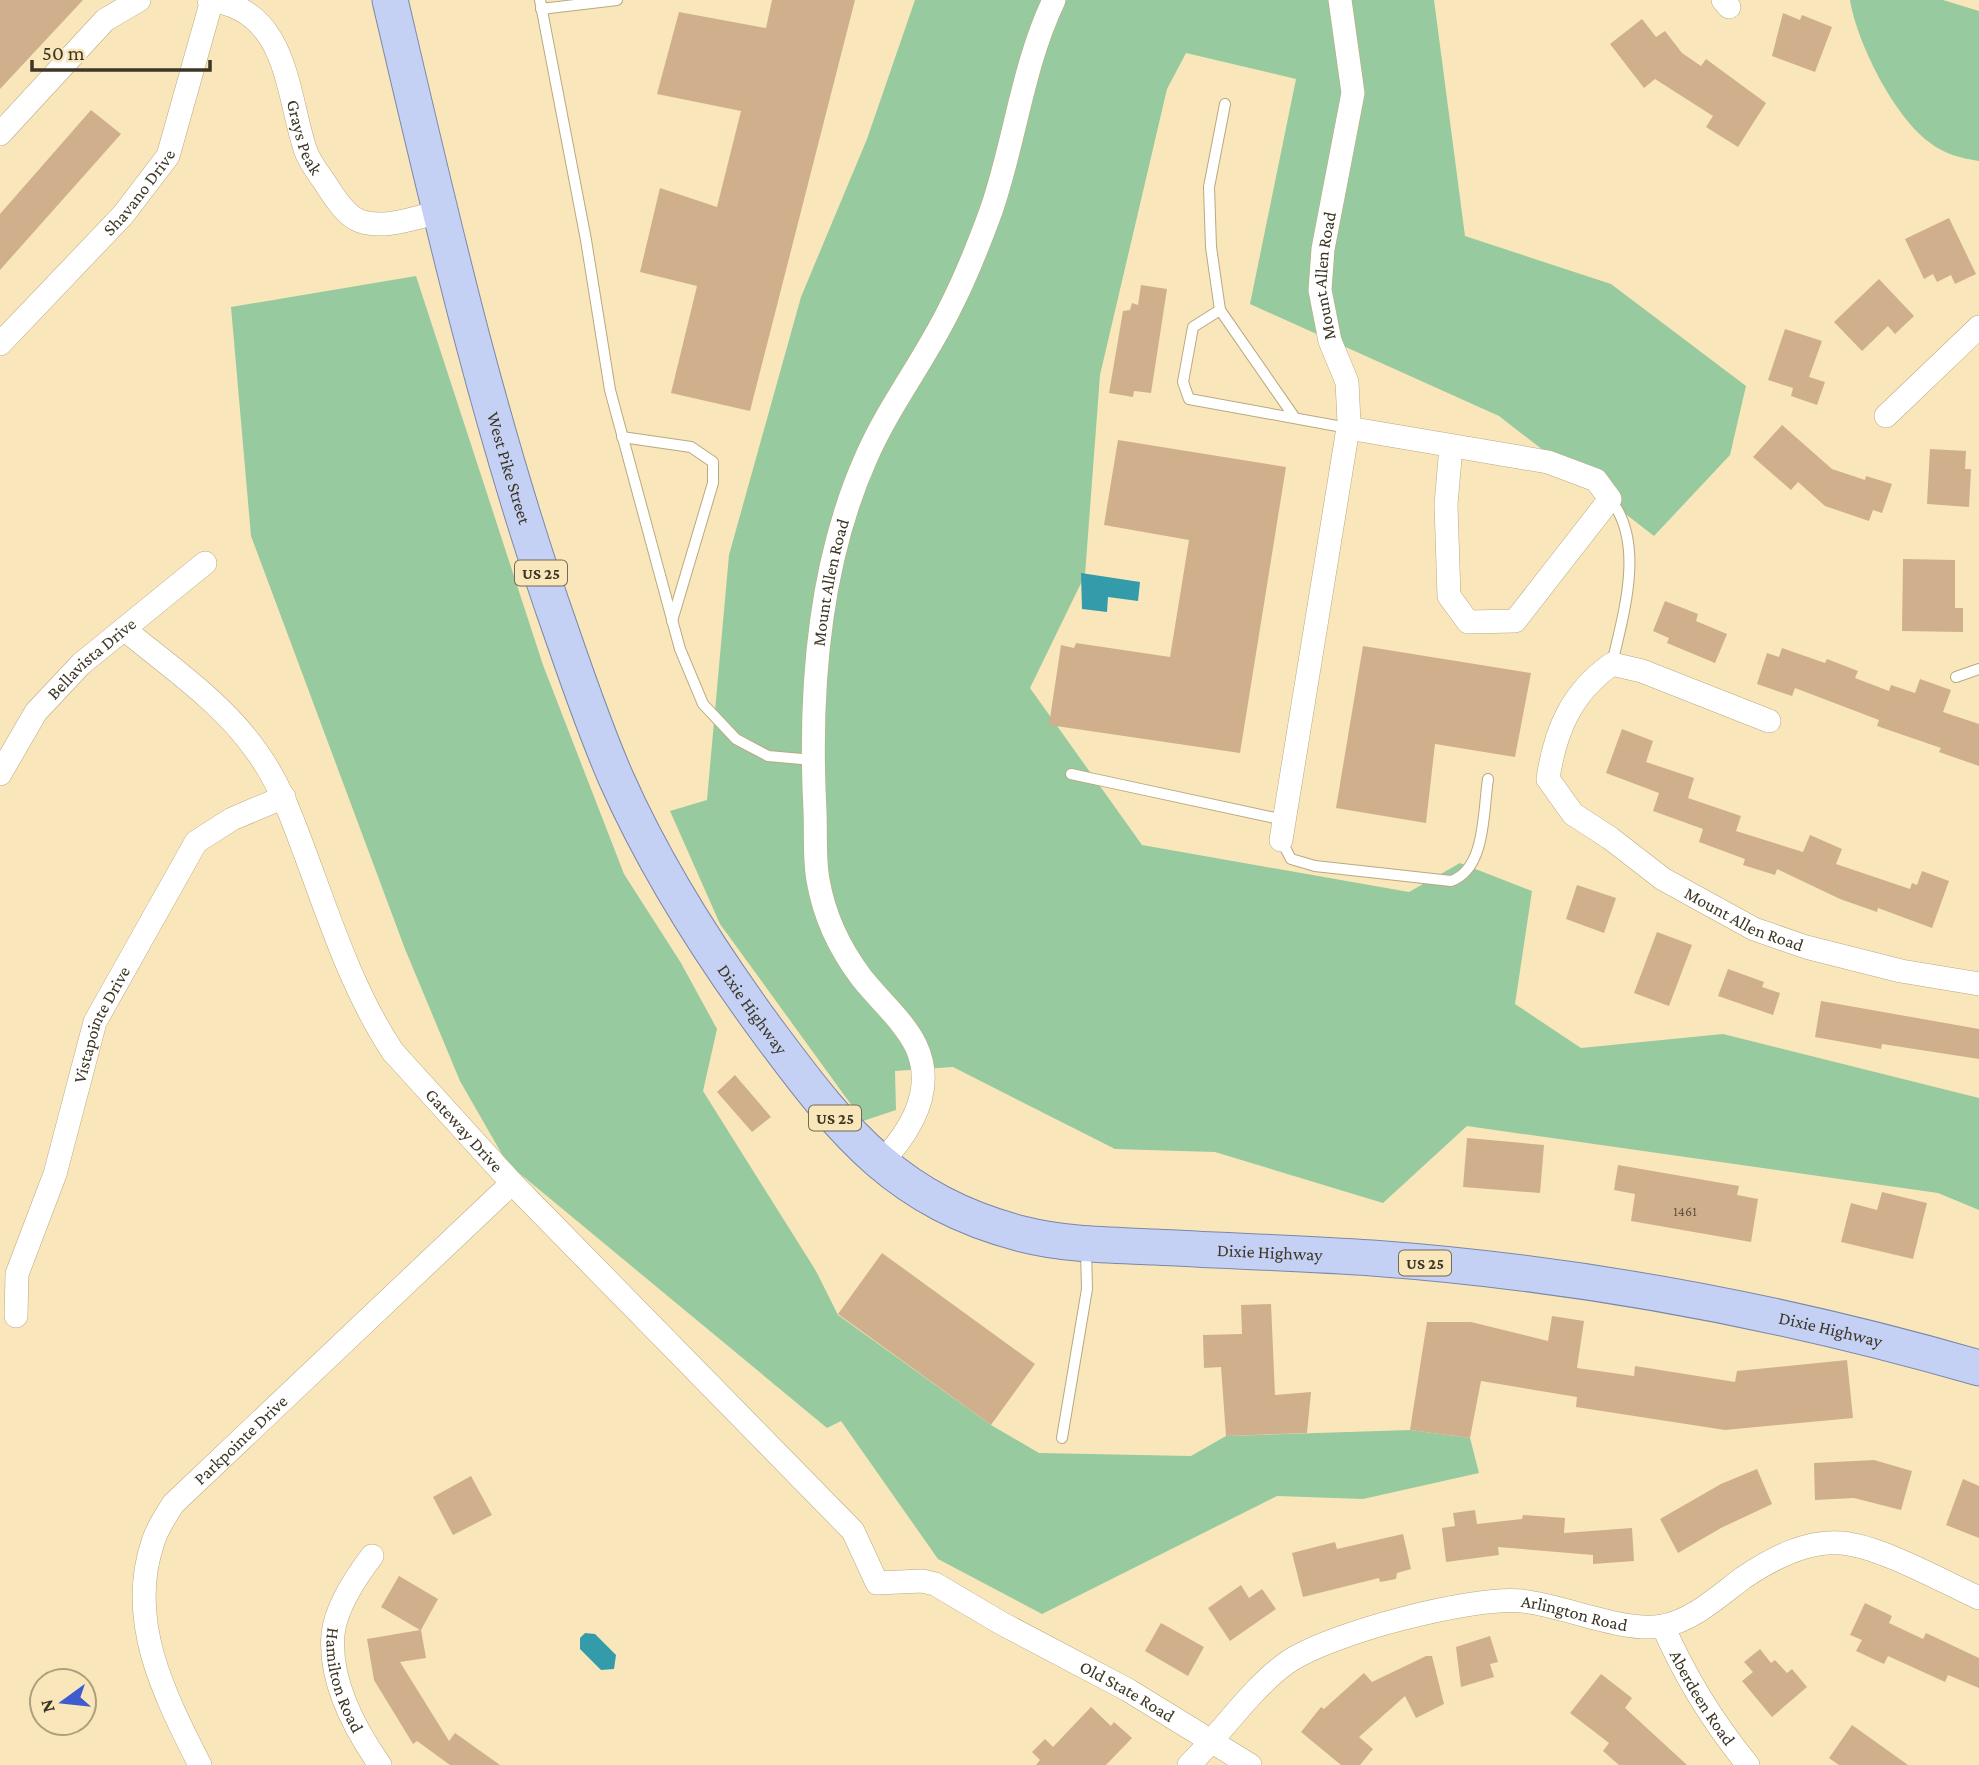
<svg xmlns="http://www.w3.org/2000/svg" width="1979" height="1765" font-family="'Crimson Pro',serif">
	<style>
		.green { fill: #97ca9e }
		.water { fill: #339baa }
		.building { fill: #d0af8d }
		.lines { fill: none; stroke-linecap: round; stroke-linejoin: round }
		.lane-casing { stroke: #baa97f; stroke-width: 12 }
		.street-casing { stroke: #baa97f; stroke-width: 24 }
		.primary-casing { stroke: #7b87a8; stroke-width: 37 }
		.lane { stroke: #fff; stroke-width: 10 }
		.street { stroke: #fff; stroke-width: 23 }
		.primary { stroke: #c4d1f5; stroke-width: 35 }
		.labels { text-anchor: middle; stroke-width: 6; stroke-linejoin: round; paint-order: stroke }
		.number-label { font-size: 14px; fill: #62543f }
		.shield { fill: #f9e7bb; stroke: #756b52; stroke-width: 2 }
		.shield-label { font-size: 16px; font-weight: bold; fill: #3d3625 }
		.street-label { font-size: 18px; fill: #3d3625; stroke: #f9e7bb }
	</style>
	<rect width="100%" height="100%" fill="#f9e7bb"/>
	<g class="green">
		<path d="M915,0H1434L1465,236L1611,284L1746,386L1730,455L1654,536L1499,416L1250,304L1296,79L1186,53L1167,89L1100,375L1085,575L1030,688L1142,845L1409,892L1460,863L1532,891L1515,1004L1581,1048L1723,1034L1979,1098V1210L1938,1193L1467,1126L1383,1203L1215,1152L1115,1149L953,1067L895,1071L896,1110L863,1121L720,924L670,811L707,800L729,555L801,297L867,139Z"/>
		<path d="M1850,0H1943L1979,11V161C1960,158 1944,154 1929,142C1894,116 1857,43 1850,0Z"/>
		<path d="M416,276L543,665L624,874L681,963L717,1029L703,1091L816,1271L838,1315L991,1425L1039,1453L1191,1456L1226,1436L1410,1430L1470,1438L1479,1473L1363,1499L1277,1496L1042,1614L938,1559L841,1421L827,1428L507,1163L460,1081L405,949L251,536L231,307Z"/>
	</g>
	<g class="water">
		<path d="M1081,573L1140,582L1138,601L1108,597L1107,612L1082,609Z"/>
		<path d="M585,1633L595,1634L616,1655L614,1669L601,1670L580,1649V1638Z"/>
	</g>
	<g class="building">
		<path d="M0,0H83L0,89Z"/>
		<path d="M772,0H855L750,411L671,393L697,286L640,272L660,188L717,207L741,111L657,94L679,12L766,28Z"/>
		<path d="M1783,13L1800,20L1802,15L1832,27L1815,72L1772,56Z"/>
		<path d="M1642,19L1656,37L1665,31L1682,53L1701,66L1706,59L1766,103L1738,147L1706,127L1713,116L1655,79L1644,88L1610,44Z"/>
		<path d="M91,110L121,134L0,270V214Z"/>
		<path d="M1949,218L1976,274L1955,284L1951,275L1937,282L1933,274L1924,279L1905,239Z"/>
		<path d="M1879,279L1914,316L1895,334L1888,326L1862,351L1834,322Z"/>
		<path d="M1141,285L1167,289L1151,393L1134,391L1133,397L1109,393L1123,311L1130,310L1132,303L1138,305Z"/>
		<path d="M1785,329L1822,341L1809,377L1825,382L1817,405L1791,396L1793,388L1768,380Z"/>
		<path d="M1782,425L1832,469L1865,480L1866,476L1892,484L1882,513L1873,510L1869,521L1825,506L1798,482L1791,490L1753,457Z"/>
		<path d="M1118,440L1286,467L1240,753L1049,725L1061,645L1074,648L1076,643L1170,657L1189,540L1104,525Z"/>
		<path d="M1930,449L1966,451L1965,469H1971L1969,507L1927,504Z"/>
		<path d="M1903,559L1955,560V608H1963V632L1902,631Z"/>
		<path d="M1665,601L1698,614L1696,621L1727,634L1715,663L1667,643L1669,638L1653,631Z"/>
		<path d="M1363,646L1531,673L1515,757L1435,744L1426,823L1336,808Z"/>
		<path d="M1782,648L1825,663L1827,659L1858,671L1855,678L1889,691L1891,685L1915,693L1920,679L1951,690L1943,712L1979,724V766L1939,752L1941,748L1877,726L1879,720L1795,688L1792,696L1757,684L1767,653L1779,657Z"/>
		<path d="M1622,729L1653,741L1646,762L1694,778L1688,798L1741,816L1736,831L1803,852L1810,835L1842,849L1836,864L1910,889L1912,883L1917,885L1922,871L1949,881L1932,928L1878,908L1877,912L1840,899L1777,869L1775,875L1743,865L1745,859L1699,842L1703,829L1653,811L1659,793L1606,773Z"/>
		<path d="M1577,885L1616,898L1604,933L1566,919Z"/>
		<path d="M1657,932L1692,945L1669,1006L1634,993Z"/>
		<path d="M1728,969L1764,982L1762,987L1780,993L1773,1015L1718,996Z"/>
		<path d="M1821,1001L1979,1029V1059L1882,1044L1881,1049L1815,1037Z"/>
		<path d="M735,1075L771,1117L752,1132L717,1092Z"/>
		<path d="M1467,1138L1544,1145L1540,1193L1463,1187Z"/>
		<path d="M1618,1165L1739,1186L1737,1195L1758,1199L1751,1242L1631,1221L1635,1194L1614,1190Z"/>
		<path d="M1882,1192L1927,1203L1913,1259L1841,1242L1851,1203L1877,1210Z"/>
		<path d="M882,1253L1035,1364L991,1425L838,1314Z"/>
		<path d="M1271,1304L1275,1395L1311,1392L1307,1433L1226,1436L1221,1367L1204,1368L1203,1335L1242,1334L1241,1305Z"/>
		<path d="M1552,1316L1584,1321L1577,1368L1634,1376L1635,1366L1735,1382L1737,1371L1847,1360L1853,1418L1725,1430L1576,1407L1577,1397L1481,1381L1470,1438L1410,1430L1427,1322H1471L1548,1341Z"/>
		<path d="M1874,1460L1912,1471L1901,1510L1854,1498L1815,1500L1814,1463Z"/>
		<path d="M1757,1469L1772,1504L1721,1528L1678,1553L1660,1519L1721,1484Z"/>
		<path d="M471,1476L492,1515L453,1535L433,1497Z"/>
		<path d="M1963,1479L1979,1486V1538L1946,1525Z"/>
		<path d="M1475,1510L1477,1524L1522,1519L1523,1515L1565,1518L1564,1533L1632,1528L1634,1561L1593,1564V1555L1498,1547L1499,1555L1446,1562L1442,1528L1455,1526L1453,1513Z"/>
		<path d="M1403,1534L1411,1569L1397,1573L1396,1579L1380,1582L1379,1578L1303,1597L1292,1553L1335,1542L1337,1549Z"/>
		<path d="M399,1576L438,1599L421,1630L426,1658L400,1662L449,1741L455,1733L500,1765H450L417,1741L413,1744L374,1680L367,1639L420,1630L381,1607Z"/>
		<path d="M1241,1585L1249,1598L1262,1589L1276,1609L1230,1641L1208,1608Z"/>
		<path d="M1865,1603L1892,1616L1889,1623L1923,1639L1926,1633L1979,1658V1688L1948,1675L1945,1682L1888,1656L1884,1664L1856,1651L1862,1640L1850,1635Z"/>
		<path d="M1161,1623L1204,1647L1188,1676L1145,1651Z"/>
		<path d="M1490,1636L1498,1662L1490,1664L1494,1677L1461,1687L1456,1647Z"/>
		<path d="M1760,1649L1771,1663L1775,1660L1787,1673L1792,1669L1807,1687L1772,1717L1742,1681L1753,1672L1744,1662Z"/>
		<path d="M1426,1656H1432L1444,1704L1416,1718L1405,1696L1359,1737L1373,1749L1360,1765H1341L1301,1732L1321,1707L1324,1709L1364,1673L1372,1682Z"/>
		<path d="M1601,1674L1632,1698L1625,1708L1687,1765H1619L1603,1751L1609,1743L1570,1713Z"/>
		<path d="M1091,1707L1111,1726L1114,1722L1132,1738L1106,1765H1036L1040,1760L1032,1752L1045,1739L1053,1747Z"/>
		<path d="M1852,1725L1908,1765H1839L1829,1758Z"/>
	</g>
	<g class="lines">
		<defs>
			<g id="lane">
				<path d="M540,0L586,240L610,390L680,649L703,704L736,739L768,756L813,760"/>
				<path d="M541,9L617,0"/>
				<path d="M1225,104L1209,187L1211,247L1220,310L1193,327L1183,382L1189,399L1348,428"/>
				<path d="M1220,310L1295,418"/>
				<path d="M622,437L691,447L713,462V483L672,621"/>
				<path d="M1610,499C1646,543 1623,615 1612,664"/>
				<path d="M1956,677L1979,669"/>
				<path d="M1071,774L1284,820"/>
				<path d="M1281,840L1291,859L1315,866L1451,881C1486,869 1483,811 1488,779"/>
				<path d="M1062,1438L1087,1289L1086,1250"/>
			</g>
			<g id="street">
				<path id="s1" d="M209,0C287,9 286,89 305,149C309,162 320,175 327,186C335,198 346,216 360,221C384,230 416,217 440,212"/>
				<path d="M1723,0L1729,7"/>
				<path d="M0,134L105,20L139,0"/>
				<path id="s2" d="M0,344L123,215L168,156L212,0"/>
				<path d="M1886,416L1979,327"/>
				<path d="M1348,428L1548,462L1596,480L1610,499L1515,621L1468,622L1449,596L1446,505L1451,446"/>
				<path id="s3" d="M124,629C170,667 223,703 257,752C279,782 292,818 305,853C330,920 353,992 393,1052L512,1183L853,1531L877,1583L922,1581L935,1584L1001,1623L1128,1690L1250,1765"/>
				<path id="s4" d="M1769,721L1642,671L1612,664C1571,693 1555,731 1548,779L1573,814L1610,838L1663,879L1754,929L1806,947L1901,971L1979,984"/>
				<path id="s5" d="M0,774L36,712L81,664L205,563"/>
				<path id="s6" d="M1281,840L1349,422L1347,382L1330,341L1320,290L1323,249L1353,93L1340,0"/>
				<path id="s7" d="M880,1164C909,1133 937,1091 916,1046C904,1021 878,999 861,977C840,949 824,915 818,880C814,858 816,833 815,811C809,695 818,566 866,458C888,407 924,361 949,310C965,279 979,244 991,211C1015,142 1022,67 1054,0"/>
				<path id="s8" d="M16,1316L17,1274L55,1174L95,1022L196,842L232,819L284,797"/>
				<path id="s9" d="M372,1556C356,1577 336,1607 333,1634C329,1680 354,1728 380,1765"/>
				<path id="s10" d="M1663,1626C1685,1677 1713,1722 1748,1765"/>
				<path id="s11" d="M200,1765C165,1696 126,1621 153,1542C157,1528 166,1516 173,1504L512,1183"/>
				<path id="s12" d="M1189,1765C1222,1733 1250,1689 1288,1662C1331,1633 1471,1596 1522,1601C1566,1606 1623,1633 1662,1626C1692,1621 1719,1596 1743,1578C1771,1559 1806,1540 1841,1543C1880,1546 1942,1581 1979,1598"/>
			</g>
			<g id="primary">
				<path id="s13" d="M390,0C440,213 488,424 561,631C578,680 595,730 616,778C657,871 712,956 772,1037C845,1135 899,1202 1022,1234C1065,1245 1110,1245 1155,1247C1227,1251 1300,1253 1372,1258C1577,1273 1782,1311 1979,1368"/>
			</g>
		</defs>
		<use href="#lane" class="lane-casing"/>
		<use href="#street" class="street-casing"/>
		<use href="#primary" class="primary-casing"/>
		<use href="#lane" class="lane"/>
		<use href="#street" class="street"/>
		<use href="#primary" class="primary"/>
	</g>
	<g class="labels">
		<g class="number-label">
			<text x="1685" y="1216">1461</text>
		</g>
		<g class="shield">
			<rect x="515" y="560.5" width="52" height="25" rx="5"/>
			<rect x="809" y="1105.5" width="52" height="25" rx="5"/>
			<rect x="1399" y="1250.5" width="52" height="25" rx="5"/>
		</g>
		<g class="shield-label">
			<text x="541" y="579">US 25</text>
			<text x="835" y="1124">US 25</text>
			<text x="1425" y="1269">US 25</text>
		</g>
		<g class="street-label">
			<text dy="6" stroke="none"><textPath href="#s1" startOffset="180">Grays Peak</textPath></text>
			<text dy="6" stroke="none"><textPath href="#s2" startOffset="206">Shavano Drive</textPath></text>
			<text dy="6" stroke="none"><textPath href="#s6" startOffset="574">Mount Allen Road</textPath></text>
			<text dy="6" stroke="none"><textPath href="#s13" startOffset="483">West Pike Street</textPath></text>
			<text dy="6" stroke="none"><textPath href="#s7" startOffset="626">Mount Allen Road</textPath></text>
			<text dy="6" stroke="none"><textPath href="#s5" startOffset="149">Bellavista Drive</textPath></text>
			<text dy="6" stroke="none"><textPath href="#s4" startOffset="548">Mount Allen Road</textPath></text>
			<text dy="6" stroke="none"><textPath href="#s13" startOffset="1080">Dixie Highway</textPath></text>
			<text dy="6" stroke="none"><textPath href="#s8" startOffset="306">Vistapointe Drive</textPath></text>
			<text dy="6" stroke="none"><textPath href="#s3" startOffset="618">Gateway Drive</textPath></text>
			<text dy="6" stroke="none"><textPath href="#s13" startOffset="1689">Dixie Highway</textPath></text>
			<text dy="6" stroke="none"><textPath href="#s13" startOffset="2256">Dixie Highway</textPath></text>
			<text dy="6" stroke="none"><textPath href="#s11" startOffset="371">Parkpointe Drive</textPath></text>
			<text dy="6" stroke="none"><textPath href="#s12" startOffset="441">Arlington Road</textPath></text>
			<text dy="6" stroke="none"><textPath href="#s9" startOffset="136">Hamilton Road</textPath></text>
			<text dy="6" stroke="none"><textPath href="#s3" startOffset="1512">Old State Road</textPath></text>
			<text dy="6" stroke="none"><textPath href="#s10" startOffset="82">Aberdeen Road</textPath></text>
		</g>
	</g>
	<g transform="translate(63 1702) rotate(255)"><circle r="33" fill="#f9e7bb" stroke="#aea07f" stroke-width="2"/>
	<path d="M0-5L12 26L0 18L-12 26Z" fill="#3e5cce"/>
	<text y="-10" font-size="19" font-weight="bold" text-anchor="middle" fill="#3d3625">N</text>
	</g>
	<path d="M32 60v10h178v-10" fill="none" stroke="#3d3625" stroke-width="3.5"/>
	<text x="42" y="60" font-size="21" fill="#3d3625" stroke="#f9e7bb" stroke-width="5" paint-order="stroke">50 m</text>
</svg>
